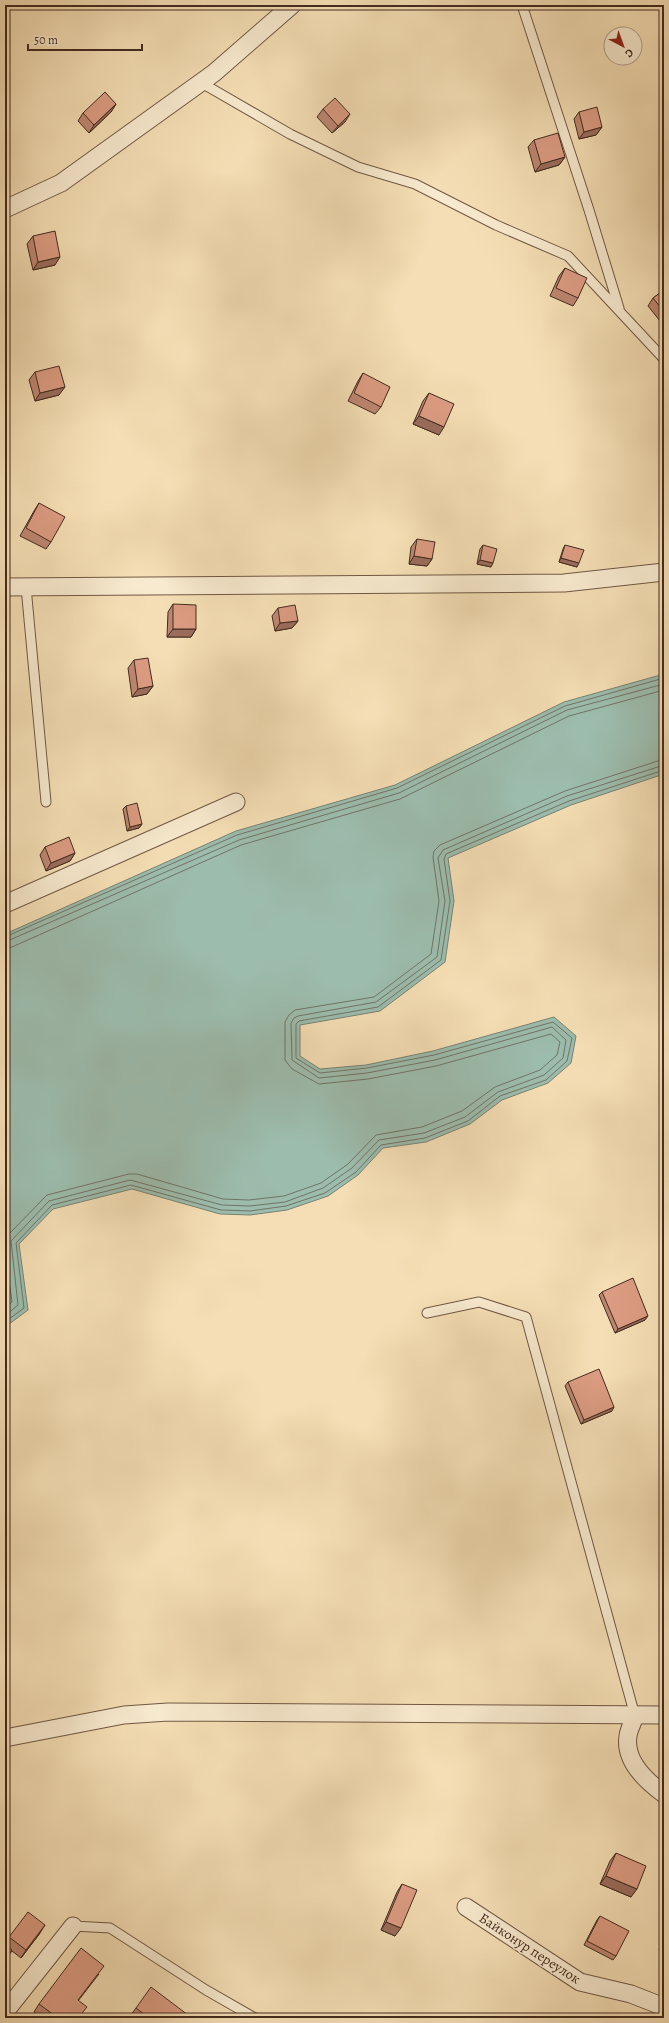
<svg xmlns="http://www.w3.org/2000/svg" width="669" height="2023" font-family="Alegreya,serif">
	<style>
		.water { fill: #9cbcad; stroke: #788274 }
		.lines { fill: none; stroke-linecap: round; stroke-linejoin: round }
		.shore { stroke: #707466; stroke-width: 1 }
		.service-casing { stroke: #705844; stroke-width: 11 }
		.minor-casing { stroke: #705844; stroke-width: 19 }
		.service { stroke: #f8eacf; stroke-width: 9 }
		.minor { stroke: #f8eacf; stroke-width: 17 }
		.wall { fill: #bd8671; stroke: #432b1e }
		.shaded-wall { fill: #9a6d5c; stroke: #432b1e }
		.building { fill: #dc9c83; stroke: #432b1e }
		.labels { text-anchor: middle; stroke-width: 3; stroke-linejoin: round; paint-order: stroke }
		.street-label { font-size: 14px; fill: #432b1e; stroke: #f8eacf }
	</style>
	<rect width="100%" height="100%" fill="#f5deb5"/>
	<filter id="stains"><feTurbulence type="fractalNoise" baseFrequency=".005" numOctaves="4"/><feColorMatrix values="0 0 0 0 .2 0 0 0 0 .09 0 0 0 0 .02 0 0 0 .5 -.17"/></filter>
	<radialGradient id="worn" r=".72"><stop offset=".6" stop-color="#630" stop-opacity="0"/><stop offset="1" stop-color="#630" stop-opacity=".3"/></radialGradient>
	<path class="water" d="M664,674V774L571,805L448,858L454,901L445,962L380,1011L300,1025V1056L320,1069L366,1065L433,1051L554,1017L576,1036L571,1063L548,1083L502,1100L470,1124L426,1142L383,1148L358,1175L328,1196L287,1210L250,1215L220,1214L132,1189L53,1209L19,1244L28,1310L5,1327V934L236,831L395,785L564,702Z"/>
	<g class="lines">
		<g class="shore">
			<path d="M5,937L237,835L397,788L565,706L664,678"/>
			<path d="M5,942L239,840L399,793L567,710L664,684"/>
			<path d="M5,948L12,947L241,845L400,799L569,716L664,690"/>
			<path d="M5,1241L9,1234L47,1195L129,1174H137L223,1199L249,1200L284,1196L321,1183L348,1164L376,1135L422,1127L462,1111L495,1087L540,1070L557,1055L560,1042L551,1034L436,1066L368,1079L319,1084L292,1069L285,1060V1022L289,1015L295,1010L374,997L431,954L439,901L433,857L434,851L440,845L565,791L664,759"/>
			<path d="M5,1250L12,1302L5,1308"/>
			<path d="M5,1316L18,1305L11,1241L49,1201L130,1180L222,1205L250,1206L285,1202L323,1188L352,1168L379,1140L424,1133L465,1117L498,1092L544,1075L563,1058L566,1040L552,1027L435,1060L367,1073L319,1078L292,1060L291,1023L294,1018L298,1016L376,1002L437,957L445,901L438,858L443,850L567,796L664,765"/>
			<path d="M5,1322L24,1308L16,1243L52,1205L131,1185L221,1210L250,1211L286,1206L325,1193L356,1172L381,1145L425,1138L468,1121L500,1096L546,1080L567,1061L572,1038L553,1022L434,1055L367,1068L320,1073L296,1058V1024L299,1021L378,1007L441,960L450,901L444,859L446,854L569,801L664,770"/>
		</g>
		<defs>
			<g id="service">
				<path d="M522,5L589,210L619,308"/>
				<path d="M200,82L290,134L358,167L415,184L496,225L568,256L664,359"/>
				<path d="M26,587L46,802"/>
				<path d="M427,1313L479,1302L526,1317L635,1716"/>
				<path d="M73,1926L110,1928L206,1990L255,2018"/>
			</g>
			<g id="minor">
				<path d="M5,209L61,183L214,73L292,5"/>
				<path d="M5,587L564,583L664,572"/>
				<path d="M5,904L236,802"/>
				<path d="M635,1716C633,1722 629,1729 628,1736C624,1761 646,1781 664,1794"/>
				<path d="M5,1738L124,1715L168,1712L664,1715"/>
				<path d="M466,1907L580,1982L631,1994L664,2007"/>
				<path d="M5,2012L73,1926"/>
			</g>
		</defs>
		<use href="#service" class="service-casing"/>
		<use href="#minor" class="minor-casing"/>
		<use href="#service" class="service"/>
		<use href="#minor" class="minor"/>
	</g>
	<g class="wall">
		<path d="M116,104L111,112L89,133L78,121L83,113Z"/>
		<path d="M323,109L345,122L332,133L317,117Z"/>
		<path d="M579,112L602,127L596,135L579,139L574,119Z"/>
		<path d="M534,140L565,157L559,165L535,172L528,147Z"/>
		<path d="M33,236L55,265L33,270L27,244Z"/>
		<path d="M565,268L578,298L573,306L550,296L559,276Z"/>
		<path d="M664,290V318L660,321L648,306L653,298Z"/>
		<path d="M35,372L59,395L35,401L29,380Z"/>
		<path d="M363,373L381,407L375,414L348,401L358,381Z"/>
		<path d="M429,393L439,435L413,424L423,401Z"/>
		<path d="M39,503L51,542L46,549L20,536L34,511Z"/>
		<path d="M417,539L432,559L427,566L409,564L411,547Z"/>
		<path d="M483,545L491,567L477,564L480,549Z"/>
		<path d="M565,545L577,567L559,562L563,549Z"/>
		<path d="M173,604L196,629L191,637H167L168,612Z"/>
		<path d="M278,608L298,621L292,628L275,631L272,616Z"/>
		<path d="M134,660L153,686L147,694L132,697L128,668Z"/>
		<path d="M126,806L142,824L139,828L127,831L123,809Z"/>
		<path d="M45,847L75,853L70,861L46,871L40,855Z"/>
		<path d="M602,1292L645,1320L615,1333L599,1295Z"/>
		<path d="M568,1382L612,1411L581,1424L565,1386Z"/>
		<path d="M616,1853L631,1897L600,1884L610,1861Z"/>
		<path d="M402,1884L395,1936L381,1930L397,1892Z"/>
		<path d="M600,1916L616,1956L613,1960L584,1945L597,1920Z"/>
		<path d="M40,1933L21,1958L12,1951L5,1960V1943L9,1937Z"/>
		<path d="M664,1939V1952L659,1950Z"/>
		<path d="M99,1974L78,2001L79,2018H42L34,2012L39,2004Z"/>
		<path d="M136,2008L192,2018H133L130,2016Z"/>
	</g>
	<g class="shaded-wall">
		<path d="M116,104L111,112L89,133L94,125Z"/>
		<path d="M350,114L345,122L332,133L338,126Z"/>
		<path d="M602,127L596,135L579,139L584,132Z"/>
		<path d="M565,157L559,165L535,172L541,164Z"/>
		<path d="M60,257L55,265L33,270L38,262Z"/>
		<path d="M664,315V318L660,321Z"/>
		<path d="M65,387L59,395L35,401L40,393Z"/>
		<path d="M419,416L444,427L439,435L413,424Z"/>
		<path d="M414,556L432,559L427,566L409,564Z"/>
		<path d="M561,558L579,563L577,567L559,562Z"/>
		<path d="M480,560L493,563L491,567L477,564Z"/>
		<path d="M298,621L292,628L275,631L280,623Z"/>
		<path d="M173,629H196L191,637H167Z"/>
		<path d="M153,686L147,694L132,697L138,689Z"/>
		<path d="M142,824L139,828L127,831L130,827Z"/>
		<path d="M75,853L70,861L46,871L51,863Z"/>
		<path d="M648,1316L645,1320L615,1333L618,1329Z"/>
		<path d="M614,1407L612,1411L581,1424L584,1420Z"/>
		<path d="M606,1876L637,1889L631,1897L600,1884Z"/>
		<path d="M386,1922L401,1928L395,1936L381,1930Z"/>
		<path d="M45,1925L40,1933L21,1958L26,1950Z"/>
		<path d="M664,1944V1952L659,1950Z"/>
	</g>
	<g class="building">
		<path d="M105,92L116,104L94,125L83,113Z"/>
		<path d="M335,98L350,114L338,126L323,109Z"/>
		<path d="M597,107L602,127L584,132L579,112Z"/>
		<path d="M558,133L565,157L541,164L534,140Z"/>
		<path d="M55,231L60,257L38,262L33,236Z"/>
		<path d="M565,268L587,278L578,298L556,288Z"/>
		<path d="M664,290V312L653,298Z"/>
		<path d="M59,366L65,387L40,393L35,372Z"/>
		<path d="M363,373L390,387L381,407L354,393Z"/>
		<path d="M429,393L454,404L444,427L419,416Z"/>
		<path d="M39,503L65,517L51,542L26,528Z"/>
		<path d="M417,539L435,542L432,559L414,556Z"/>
		<path d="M483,545L497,549L493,563L480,560Z"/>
		<path d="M565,545L584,550L579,563L561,558Z"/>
		<path d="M173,604L196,605V629H173Z"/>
		<path d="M295,605L298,621L280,623L278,608Z"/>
		<path d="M148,658L153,686L138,689L134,660Z"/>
		<path d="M137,803L142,824L130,827L126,806Z"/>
		<path d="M69,837L75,853L51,863L45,847Z"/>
		<path d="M633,1278L648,1316L618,1329L602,1292Z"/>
		<path d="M599,1369L614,1407L584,1420L568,1382Z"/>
		<path d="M616,1853L646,1866L637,1889L606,1876Z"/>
		<path d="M402,1884L417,1890L401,1928L386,1922Z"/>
		<path d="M28,1912L45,1925L26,1950L9,1937Z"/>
		<path d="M600,1916L629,1931L616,1956L587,1941Z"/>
		<path d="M5,1945L12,1950L5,1960Z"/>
		<path d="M81,1948L104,1966L78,2000L87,2007L78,2018H58L39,2004Z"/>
		<path d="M151,1987L192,2018H149L136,2008Z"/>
		<path d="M199,2014L204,2018H196Z"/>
	</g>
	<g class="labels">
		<g class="street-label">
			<text transform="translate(530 1948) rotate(33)" y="5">Байконур переулок</text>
		</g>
	</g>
	<rect width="669" height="2023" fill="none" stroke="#f5deb5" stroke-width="20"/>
	<rect x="6" y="6" width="657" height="2011" fill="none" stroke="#432b1e" stroke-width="2"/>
	<rect x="10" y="10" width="649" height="2003" fill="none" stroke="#432b1e"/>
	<g transform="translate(623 46) rotate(139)"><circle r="19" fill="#f8eacf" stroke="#b09e88"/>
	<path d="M0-3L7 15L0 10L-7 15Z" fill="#8f2418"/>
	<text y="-6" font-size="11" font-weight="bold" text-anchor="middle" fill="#432b1e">С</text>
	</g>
	<path d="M28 44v6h114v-6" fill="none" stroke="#432b1e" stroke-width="2"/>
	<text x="34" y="44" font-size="12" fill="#432b1e" stroke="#f8eacf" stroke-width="3" paint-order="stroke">50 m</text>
	<rect width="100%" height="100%" filter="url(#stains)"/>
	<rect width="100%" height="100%" fill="url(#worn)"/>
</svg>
